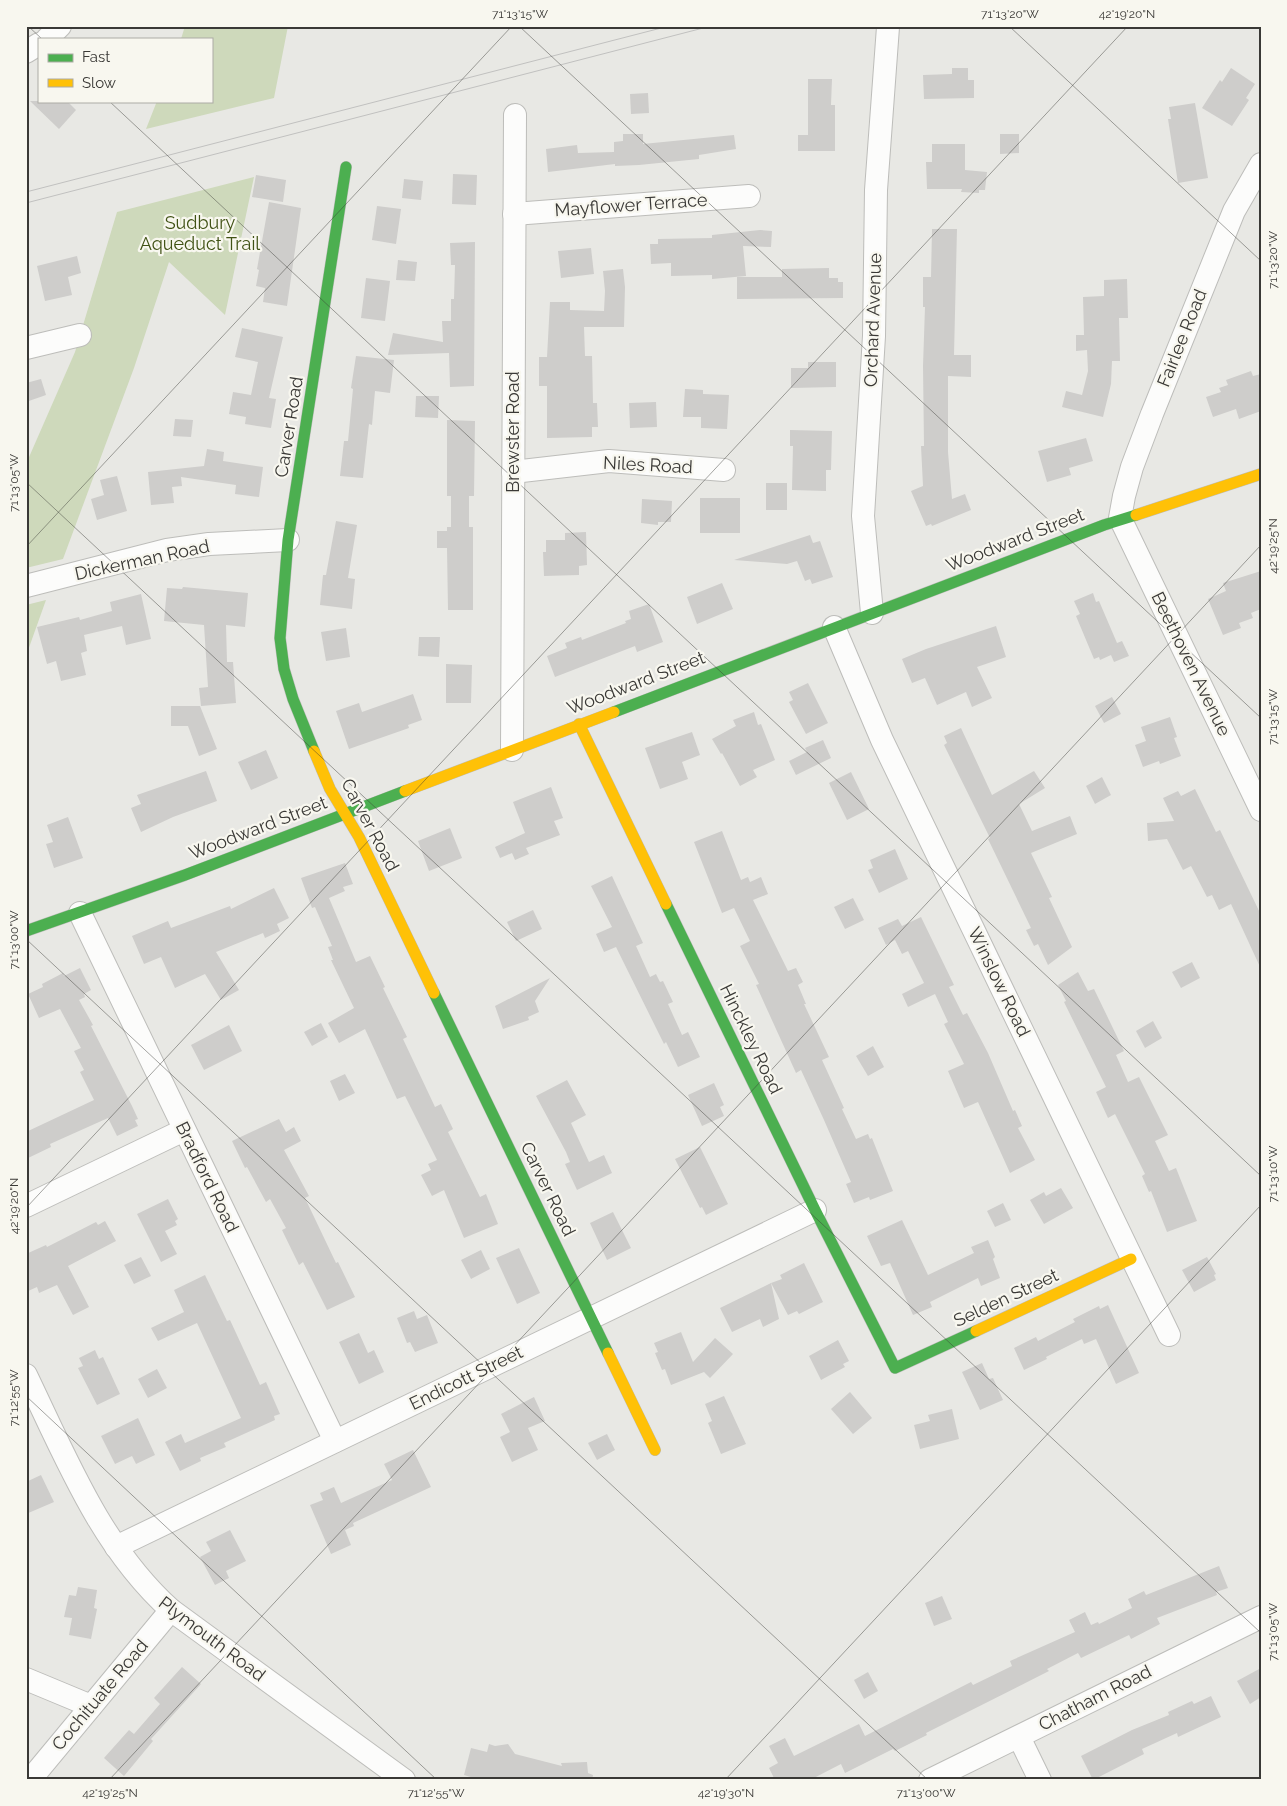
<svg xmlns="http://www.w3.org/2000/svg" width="1287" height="1806" font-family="Raleway,sans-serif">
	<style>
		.green { fill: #ced9bb }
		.building { fill: #cecdcb }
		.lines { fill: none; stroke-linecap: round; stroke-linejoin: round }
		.street-casing { stroke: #bdbdba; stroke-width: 24 }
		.fast-casing { stroke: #bdbdba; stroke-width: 12 }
		.slow-casing { stroke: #bdbdba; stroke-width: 12 }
		.street { stroke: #fcfcfb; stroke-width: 22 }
		.fast { stroke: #4caf50; stroke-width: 11 }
		.slow { stroke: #ffc107; stroke-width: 11 }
		.tram { stroke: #c1c1c0; stroke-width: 1 }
		.ticks { fill: none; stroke: #3a3936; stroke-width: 1; stroke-opacity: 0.45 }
		.labels { text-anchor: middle; stroke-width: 4.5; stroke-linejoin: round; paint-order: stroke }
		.street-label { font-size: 18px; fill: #3a3936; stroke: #f8f7ef }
		.park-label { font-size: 18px; fill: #405215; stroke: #f8f7ef }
		.neatline { fill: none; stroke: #3a3936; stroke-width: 2 }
		.ticks-label { font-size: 12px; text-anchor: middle; fill: #3a3936 }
	</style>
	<rect width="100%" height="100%" fill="#e8e8e4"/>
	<g class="green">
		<path d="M185,26H288L274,98L146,129L157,101H211V39H181Z"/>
		<path d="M254,177L225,315L169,262L134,368L63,559L26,568V464L75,352L117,212Z"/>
		<path d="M46,600L26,656V605Z"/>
	</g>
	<g class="building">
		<path d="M952,68H968V80H974V98L924,99L923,75L952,74Z"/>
		<path d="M1231,68L1255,84L1246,98L1249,100L1232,126L1202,108L1220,80L1222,82Z"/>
		<path d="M808,79H832L831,105H835V151H798V135H808Z"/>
		<path d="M648,93L649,113L631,114L630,94Z"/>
		<path d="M30,101H67L76,110L59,129Z"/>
		<path d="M1195,103L1208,178L1178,183L1168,119H1171L1169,107Z"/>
		<path d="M623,134H643V144L734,135L736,149L699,155V159L639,165L615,166V164L548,172L546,149L577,145L578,153L614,152V142L623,141Z"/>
		<path d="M1000,134H1019V153L1000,154Z"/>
		<path d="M932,144H965V170L987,172L985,190H979V193L961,192L962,189H927L926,162H932Z"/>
		<path d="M453,174L477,175L476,205L452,204Z"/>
		<path d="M256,175L286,180L283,202L252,197Z"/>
		<path d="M404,179L423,181L421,200L402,198Z"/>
		<path d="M269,202L301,208L287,306L263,302L265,288L256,286L259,270L257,269Z"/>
		<path d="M377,206L401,209L396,244L372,240Z"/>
		<path d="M932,229H957L954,355H971V377L948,376V452L952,499L965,494L971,510L932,526L931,524L926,526L911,491L923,486L921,446H924L923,366L925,307H923V277H931Z"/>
		<path d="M760,230L772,231L771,247L743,246L746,276L712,279V275L671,276V263L651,264L650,244H658V239L712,238V235Z"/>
		<path d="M475,242L474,386L450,387L449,353L388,355L393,333L443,342L442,321H451V299H454L455,265H451L450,243Z"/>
		<path d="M591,248L594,274L561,278L558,251Z"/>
		<path d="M77,256L81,273L68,277L72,295L45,301L37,266Z"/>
		<path d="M398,260L417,262L415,281L396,280Z"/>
		<path d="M829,268V278H838V282H843V298L737,299V277H782V269Z"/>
		<path d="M623,269L625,287L624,327H584L585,356H592L593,403H597L598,427H592V437L547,438V386H539V357H547L550,302H570V310L604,311L605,291L603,271Z"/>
		<path d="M366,278L390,281L385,321L361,318Z"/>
		<path d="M1127,279L1128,318H1119L1120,361H1112L1111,384L1103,417L1062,407L1066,391L1082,395L1088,371L1087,350L1076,351V335H1084L1083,297L1104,296V280Z"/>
		<path d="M242,328L283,337L269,398L276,399L271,428L245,424L246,417L229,414L233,392L251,395L258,362L235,357Z"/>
		<path d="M356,356L394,360L390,393L375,391L372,425L369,424L363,478L340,476L344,441H348L353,389L351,388Z"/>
		<path d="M808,362H836V387L791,388V368H808Z"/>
		<path d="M1251,371L1253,376L1261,374V411L1239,419L1236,409L1213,417L1206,397L1221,392L1219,388L1228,385L1226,380Z"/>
		<path d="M41,379L46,395L26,402V383Z"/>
		<path d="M685,389L703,390V394L729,395L727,429L701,428V417H683Z"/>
		<path d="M416,396H439L438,418L415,417Z"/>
		<path d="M656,402L657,427L630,428L629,403Z"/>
		<path d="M175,419L193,420L191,437L173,436Z"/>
		<path d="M447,420L475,421L474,496H469V527H473V610H448L447,548H437V531H447V527H451V496H447Z"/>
		<path d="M790,430L832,431L831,470H826V491L792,490L793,446H790Z"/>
		<path d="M1086,438L1093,461L1069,468L1071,475L1047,482L1038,451Z"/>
		<path d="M207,449L224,452L223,461L263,467L259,497L235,494L236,485L181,477L182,486L172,487L174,503L151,505L148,472L204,466Z"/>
		<path d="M117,476L127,511L97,520L91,499L104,495L100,480Z"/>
		<rect x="766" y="483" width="21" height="27"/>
		<rect x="700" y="498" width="40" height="35"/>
		<path d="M642,499L672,501L671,522H658V525L641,523Z"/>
		<path d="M336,521L357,525L348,578L355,579L352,609L320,605L323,575H326Z"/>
		<path d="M586,532L587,565L579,566V575L544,576L543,552H546V540H565V533Z"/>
		<path d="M810,535L813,543L820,541L833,577L812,584L810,579L805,581L797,561L787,564L734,560Z"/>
		<path d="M1261,571V609L1251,613L1253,618L1239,623L1241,628L1223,635L1208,599L1226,591L1223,583Z"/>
		<path d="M722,583L733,609L697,624L687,597Z"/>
		<path d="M183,587L248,593L245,627L226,625L227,662H233L236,703L201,706L199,688L208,687L204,625L164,621L167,588L182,589Z"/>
		<path d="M1093,593L1096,602L1099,601L1117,643L1122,641L1129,656L1114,662L1111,655L1100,660L1099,657L1094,659L1076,616L1080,614L1074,601Z"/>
		<path d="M141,594L151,639L126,645L122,626L84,635L87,651L81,653L86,675L61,681L56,661L47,664L37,627L79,617L80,620L112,611L110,602Z"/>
		<path d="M649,604L663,642L637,652L635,646L555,677L547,656L567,648L565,643L581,637L582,640L626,623L625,621L631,619L629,611Z"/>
		<path d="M996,626L1006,657L977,667L992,698L972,707L966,692L937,705L925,678L912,683L902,659L926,649Z"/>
		<path d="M346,628L350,657L326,661L321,632Z"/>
		<path d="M419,637H440L439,657L418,656Z"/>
		<path d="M446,664L472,665L471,703H446Z"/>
		<path d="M808,683L828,723L806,734L789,702L793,700L789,692Z"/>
		<path d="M413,694L422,720L408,725L409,728L349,749L336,711L359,703L362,712Z"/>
		<path d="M1112,697L1121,714L1104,723L1095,706Z"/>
		<path d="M171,706H200L217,749L199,756L188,726H171Z"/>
		<path d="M754,712L758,725L761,724L775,760L753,770L757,777L740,786L722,753L721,754L712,739L736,726L733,720Z"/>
		<path d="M1170,717L1177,737L1174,738L1181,756L1160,764L1159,761L1143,767L1135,745L1146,741L1141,727Z"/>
		<path d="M961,728L992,795L1034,771L1045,788L1019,804L1032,831L1070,816L1077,834L1031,853L1052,897L1049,898L1072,947L1048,965L1038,944L1034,946L1026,930L1031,928L988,839L990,838L944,745L947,743L944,736Z"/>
		<path d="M692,732L700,755L682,762L688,779L660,789L645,748Z"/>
		<path d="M823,740L831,758L796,775L789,761L807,752L805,748Z"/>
		<path d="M266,750L278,778L251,790L238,762Z"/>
		<path d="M206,771L217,801L173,817L141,832L131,808L141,804L137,795Z"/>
		<path d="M851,772L869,809L847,820L829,783Z"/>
		<path d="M1102,777L1111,795L1095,804L1086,786Z"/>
		<path d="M551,787L563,818L554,821L560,835L526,848L529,854L515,860L512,853L500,858L495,847L525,833L513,802Z"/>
		<path d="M1195,789L1216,832L1220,830L1261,915V969L1231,904L1219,910L1212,895L1207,897L1191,866L1183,870L1167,839L1148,841L1147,823L1174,821L1163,798L1178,791L1181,796Z"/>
		<path d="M68,817L83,858L54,868L46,844L53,842L47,825Z"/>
		<path d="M450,828L462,858L429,871L418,841Z"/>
		<path d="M722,831L741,880L748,877L750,882L761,877L768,894L753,900L788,971L796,968L803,982L798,985L806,1004H804L829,1057L822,1060L844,1108L842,1109L856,1139L868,1134L870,1139L872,1138L893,1191L870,1200L869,1197L854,1203L846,1184L851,1182L824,1120L801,1070L796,1073L756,985L759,984L740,946L750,941L734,908L722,913L694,842Z"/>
		<path d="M895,849L908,879L879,893L868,870L873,868L870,860Z"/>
		<path d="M345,863L353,884L343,887L345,891L329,898L356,962L370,956L385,987L383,988L407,1037L403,1039L435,1107L441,1104L453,1129L448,1132L480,1197L486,1194L498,1224L464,1238L444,1190L432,1196L421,1175L431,1170L428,1164L437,1160L405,1096L397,1099L365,1029L339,1043L328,1023L354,1008L331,960H333L328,947L332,946L315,907L312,908L301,878Z"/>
		<path d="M612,876L643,943L636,946L650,977L656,974L660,982L663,981L673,1002L668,1004L682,1035L688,1032L700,1057L678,1067L666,1042L664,1044L616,947L604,952L596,934L612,927L591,886Z"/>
		<path d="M274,888L289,918L277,924L280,931L265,938L263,933L216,952L239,990L221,1000L205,974L175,988L161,957L144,964L132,936L168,921L171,928L230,906L231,909Z"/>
		<path d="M853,898L864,920L845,929L834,907Z"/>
		<path d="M533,910L542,929L516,941L507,922Z"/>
		<path d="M921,917L954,985L949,987L963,1015L967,1013L988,1053L1013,1111L1015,1110L1022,1126L1018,1128L1035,1160L1010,1173L978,1102L964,1108L948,1071L964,1064L944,1024L948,1022L935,994L908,1007L902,994L924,983L908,951L902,954L895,940L886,945L878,928L898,919L902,926Z"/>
		<path d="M1192,962L1200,978L1181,988L1172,972Z"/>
		<path d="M80,968L91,990L84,994L85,997L79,1000L93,1025L91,1026L132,1106L138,1119L135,1120L138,1126L117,1136L108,1118L50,1144L51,1147L26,1159V1132L94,1100L80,1072L84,1070L74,1051L81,1048L60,1009L39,1018L28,994L43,987L42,984L63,973L64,976Z"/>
		<path d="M1078,972L1088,991L1094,989L1124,1051L1116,1055L1128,1082L1139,1077L1168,1135L1155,1141L1169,1171L1176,1168L1197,1221L1167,1232L1151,1191L1149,1192L1142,1176L1145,1174L1115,1114L1108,1118L1096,1092L1106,1087L1064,1002L1066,1001L1058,985Z"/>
		<path d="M550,978L535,1001L539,1012L528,1017L529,1020L503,1029L495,1006Z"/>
		<path d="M1153,1021L1162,1038L1145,1048L1136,1031Z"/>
		<path d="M321,1023L328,1037L312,1046L304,1032Z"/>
		<path d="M229,1025L242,1051L204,1070L191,1045Z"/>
		<path d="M873,1046L884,1067L868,1076L856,1056Z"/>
		<path d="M345,1074L355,1093L339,1101L330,1081Z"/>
		<path d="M567,1080L586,1115L571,1123L589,1162L604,1155L612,1173L577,1190L565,1164L570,1162L566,1152L536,1096Z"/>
		<path d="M714,1083L724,1105L720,1107L724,1116L702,1126L688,1095Z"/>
		<path d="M279,1119L286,1132L294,1127L301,1141L284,1150L309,1196L305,1198L336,1263L338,1262L355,1297L327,1310L303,1262L299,1265L282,1230L286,1228L270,1199L266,1202L247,1167L245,1168L232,1141Z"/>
		<path d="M700,1147L728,1204L706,1215L702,1207L700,1208L675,1159Z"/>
		<path d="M1061,1188L1073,1208L1044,1224L1030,1200L1044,1192L1046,1196Z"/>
		<path d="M168,1199L178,1219L175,1221L177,1225L165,1231L177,1254L161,1262L137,1214Z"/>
		<path d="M1003,1203L1011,1220L995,1227L987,1211Z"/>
		<path d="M613,1212L631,1248L607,1260L590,1223Z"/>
		<path d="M902,1220L928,1275L974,1253L971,1247L988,1240L995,1257L993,1259L1000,1278L981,1286L978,1278L930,1302L932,1307L913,1315L890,1263L881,1266L867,1236Z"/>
		<path d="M105,1221L116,1241L68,1266L89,1307L73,1315L57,1285L39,1293L37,1287L26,1292V1254L46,1245L47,1247L96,1222L98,1225Z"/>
		<path d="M519,1248L540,1293L517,1304L496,1258Z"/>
		<path d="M481,1250L490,1269L471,1279L461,1260Z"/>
		<path d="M141,1257L151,1276L134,1284L124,1265Z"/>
		<path d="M1207,1257L1216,1274L1214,1275L1216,1280L1194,1292L1182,1270Z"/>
		<path d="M804,1263L823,1302L799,1314L797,1311L788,1315L771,1283L782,1279L780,1275Z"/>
		<path d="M205,1275L227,1321L230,1320L260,1385L266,1382L280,1414L274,1416L275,1420L224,1443L226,1447L200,1458L201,1461L180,1471L165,1442L181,1434L185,1443L241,1418L197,1323L158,1341L151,1328L184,1312L174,1290Z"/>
		<path d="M771,1283L779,1319L763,1327L760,1319L732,1332L720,1308Z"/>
		<path d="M1108,1305L1139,1373L1116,1384L1096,1339L1084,1344L1082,1339L1046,1357L1047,1359L1024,1370L1014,1348L1036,1337L1038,1341L1075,1322L1073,1319L1099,1306L1100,1309Z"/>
		<path d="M414,1311L417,1319L427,1315L438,1343L415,1352L410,1342L407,1343L397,1318Z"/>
		<path d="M681,1332L693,1362L715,1338L733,1354L710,1378L704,1372L671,1385L665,1369L662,1370L655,1353L658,1352L654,1343Z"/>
		<path d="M359,1333L368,1353L374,1350L384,1372L359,1384L339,1342Z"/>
		<path d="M838,1340L849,1361L843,1364L845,1367L821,1380L809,1356Z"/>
		<path d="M95,1350L99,1359L103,1357L120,1394L97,1405L78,1368L83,1366L79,1358Z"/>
		<path d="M982,1363L989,1379L993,1378L1003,1400L980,1410L962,1372Z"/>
		<path d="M157,1369L167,1388L148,1398L138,1379Z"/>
		<path d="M850,1392L872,1418L853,1434L831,1409Z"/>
		<path d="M724,1396L746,1444L721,1454L708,1423L712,1421L705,1404Z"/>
		<path d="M534,1397L545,1421L528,1428L538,1450L512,1462L500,1437L510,1432L501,1414Z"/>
		<path d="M952,1409L959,1439L920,1449L914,1425L930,1421L928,1415Z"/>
		<path d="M138,1418L155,1455L136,1464L132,1456L115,1464L101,1436Z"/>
		<path d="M607,1434L615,1450L597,1460L588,1443Z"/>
		<path d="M413,1450L431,1487L353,1523L354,1526L345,1530L351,1545L331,1554L310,1505L323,1500L320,1493L334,1487L341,1503L392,1480L384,1464Z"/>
		<path d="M41,1475L54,1502L26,1514V1482Z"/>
		<path d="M230,1530L246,1561L226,1571L229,1578L215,1585L200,1557L211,1551L206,1542Z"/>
		<path d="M1219,1566L1228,1588L1216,1592L1217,1595L1157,1618L1160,1624L1131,1639L1129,1635L1081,1658L1078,1653L1047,1669L1049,1671L926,1733L927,1735L895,1751L893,1749L845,1773L841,1764L810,1780H775L769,1768L778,1763L769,1746L785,1738L794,1756L859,1724L865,1736L971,1682L973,1685L1012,1666L1010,1661L1075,1632L1069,1620L1085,1612L1091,1625L1098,1622L1099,1624L1132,1608L1128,1599L1144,1591L1146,1595Z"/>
		<path d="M78,1587L97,1590L94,1608L97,1609L91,1639L69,1635L72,1618L64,1617L69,1595L76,1596Z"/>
		<path d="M942,1596L952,1619L934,1626L925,1603Z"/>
		<path d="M182,1667L201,1684L151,1739L153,1741L124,1776L104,1758L129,1730L134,1734L160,1704L154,1698Z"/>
		<path d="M1261,1668V1697L1250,1704L1237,1681Z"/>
		<path d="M868,1672L878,1691L864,1699L854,1680Z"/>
		<path d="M1211,1696L1221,1717L1178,1737L1177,1733L1142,1749L1144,1754L1093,1780L1081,1756L1132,1730L1169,1715L1168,1712L1192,1701L1194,1704Z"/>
		<path d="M489,1744L495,1746L508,1744L515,1754L562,1766L561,1763L587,1762L588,1773L593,1775L592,1780H481L464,1775L471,1748L487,1752Z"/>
	</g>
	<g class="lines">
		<defs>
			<g id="street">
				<path d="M47,39L60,26"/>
				<path d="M26,52L39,44"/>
				<path d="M1261,164L1234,211L1152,414L1132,467L1124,496L1120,518L1261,810"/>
				<path d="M514,214L749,196"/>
				<path d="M26,348L80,335"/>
				<path d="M513,472L609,461L724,470"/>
				<path d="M26,586L167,550L209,544L288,540"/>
				<path d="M872,613L863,516L874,336L876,190L888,27"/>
				<path d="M834,627L882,740L1169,1335"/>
				<path d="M512,750L515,115"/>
				<path d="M80,913L335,1441"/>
				<path d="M26,1206L184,1130"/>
				<path d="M26,1375C66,1458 101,1547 171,1610L404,1780"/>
				<path d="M116,1547L815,1210"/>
				<path d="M26,1679L91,1706"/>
				<path d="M1019,1737L1040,1780"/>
				<path d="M30,1780L171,1610"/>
				<path d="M930,1780L1261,1617"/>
			</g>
			<g id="fast">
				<path d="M614,712L1104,525L1136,515"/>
				<path d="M314,751L293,699L284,669L280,638L288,540L346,167"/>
				<path d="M666,904L815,1210L895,1368L976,1331"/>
				<path d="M26,931L185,875L405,791"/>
				<path d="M434,993L608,1353"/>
			</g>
			<g id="slow">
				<path d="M1136,515L1261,474"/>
				<path d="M579,724L666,904"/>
				<path d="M314,751L330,789L359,837L434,993"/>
				<path d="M405,791L614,712"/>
				<path d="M976,1331L1131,1259"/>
				<path d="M608,1353L655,1450"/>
			</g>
		</defs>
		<use href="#street" class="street-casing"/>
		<use href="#fast" class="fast-casing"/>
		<use href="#slow" class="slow-casing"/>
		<use href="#street" class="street"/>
		<use href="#fast" class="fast"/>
		<use href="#slow" class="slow"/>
		<g class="tram">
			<path d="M26,192L669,26"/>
			<path d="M26,203L711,26"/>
		</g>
	</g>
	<path class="ticks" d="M28,26L42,39M519,26L1261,718M1009,26L1261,261M109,101L1261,1176M26,482L1261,1633M26,547L512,26M26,939L928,1780M26,1208L1128,26M26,1396L437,1780M109,1780L1261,545M725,1780L1261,1205"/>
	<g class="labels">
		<g class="street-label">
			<text transform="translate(631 205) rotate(-4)" y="6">Mayflower Terrace</text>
			<text transform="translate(873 320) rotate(-88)" y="6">Orchard Avenue</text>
			<text transform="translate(1182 338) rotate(-68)" y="6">Fairlee Road</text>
			<text transform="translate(289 427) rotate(-81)" y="6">Carver Road</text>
			<text transform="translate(513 432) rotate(-90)" y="6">Brewster Road</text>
			<text transform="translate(648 465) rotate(3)" y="6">Niles Road</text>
			<text transform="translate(1015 540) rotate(-21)" y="6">Woodward Street</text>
			<text transform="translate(142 560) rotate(-12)" y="6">Dickerman Road</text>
			<text transform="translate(1191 664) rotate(64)" y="6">Beethoven Avenue</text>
			<text transform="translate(636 683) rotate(-21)" y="6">Woodward Street</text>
			<text transform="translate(370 825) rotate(62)" y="6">Carver Road</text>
			<text transform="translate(258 828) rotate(-21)" y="6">Woodward Street</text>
			<text transform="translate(999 982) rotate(64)" y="6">Winslow Road</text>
			<text transform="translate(751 1039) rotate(64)" y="6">Hinckley Road</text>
			<text transform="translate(207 1177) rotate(64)" y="6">Bradford Road</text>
			<text transform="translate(548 1189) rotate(64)" y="6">Carver Road</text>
			<text transform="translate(1006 1298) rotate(-25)" y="6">Selden Street</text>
			<text transform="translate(466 1378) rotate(-26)" y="6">Endicott Street</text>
			<text transform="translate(212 1639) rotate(37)" y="6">Plymouth Road</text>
			<text transform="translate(100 1695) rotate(-50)" y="6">Cochituate Road</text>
			<text transform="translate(1095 1698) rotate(-27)" y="6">Chatham Road</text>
		</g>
		<g class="park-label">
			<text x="200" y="229">Sudbury<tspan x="200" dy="21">Aqueduct Trail</tspan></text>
		</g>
	</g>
	<rect width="1287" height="1806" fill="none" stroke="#f8f7ef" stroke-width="55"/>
	<rect x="38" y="38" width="175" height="65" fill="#f8f7ef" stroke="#acaba5"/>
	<rect x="48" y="54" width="25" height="8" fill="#4caf50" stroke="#acaba5"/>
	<text x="82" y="62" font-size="15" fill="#3a3936">Fast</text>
	<rect x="48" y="79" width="25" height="8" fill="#ffc107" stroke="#acaba5"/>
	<text x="82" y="88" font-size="15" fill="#3a3936">Slow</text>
	<rect x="28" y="28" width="1232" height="1750" class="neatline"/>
	<g class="ticks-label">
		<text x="520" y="18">71°13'15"W</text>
		<text x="1010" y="18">71°13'20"W</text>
		<text x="1127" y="18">42°19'20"N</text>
		<text transform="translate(1273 260) rotate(-90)" y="4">71°13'20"W</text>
		<text transform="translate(14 483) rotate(-90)" y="4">71°13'05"W</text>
		<text transform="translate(1273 546) rotate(-90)" y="4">42°19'25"N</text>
		<text transform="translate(1273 717) rotate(-90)" y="4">71°13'15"W</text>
		<text transform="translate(14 940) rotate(-90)" y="4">71°13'00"W</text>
		<text transform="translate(1273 1174) rotate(-90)" y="4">71°13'10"W</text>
		<text transform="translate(14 1206) rotate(-90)" y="4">42°19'20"N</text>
		<text transform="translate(14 1398) rotate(-90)" y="4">71°12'55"W</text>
		<text transform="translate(1273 1632) rotate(-90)" y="4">71°13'05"W</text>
		<text x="110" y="1797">42°19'25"N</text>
		<text x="436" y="1797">71°12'55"W</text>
		<text x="726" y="1797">42°19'30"N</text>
		<text x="926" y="1797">71°13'00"W</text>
	</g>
</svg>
